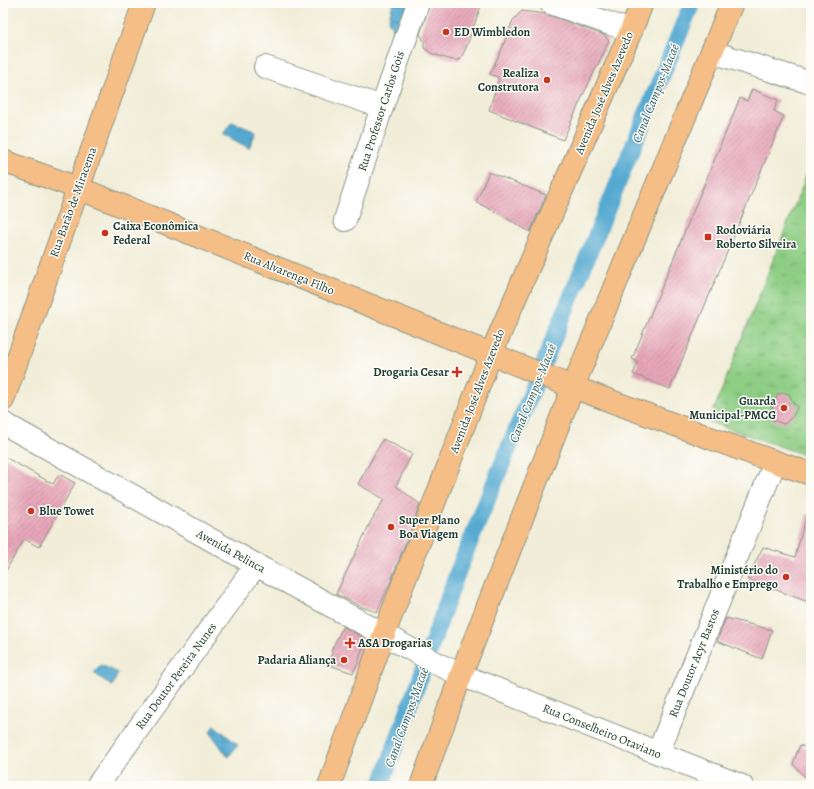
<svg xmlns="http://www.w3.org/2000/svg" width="814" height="789" font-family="Alegreya,serif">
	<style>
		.park { fill: url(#park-tufts); stroke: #56865c }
		.water { fill: url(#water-ripples); stroke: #3b7483 }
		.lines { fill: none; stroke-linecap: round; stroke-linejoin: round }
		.canal { stroke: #57aad2; stroke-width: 17 }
		.building { fill: url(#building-hatch) }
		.minor-casing { stroke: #889586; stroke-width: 24 }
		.major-casing { stroke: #889586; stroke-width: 24 }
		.minor { stroke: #fff; stroke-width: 22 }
		.major { stroke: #f6be87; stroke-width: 22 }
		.poi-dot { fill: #c8321e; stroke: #fdfcf7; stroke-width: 1.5 }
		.labels { text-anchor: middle; stroke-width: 3; stroke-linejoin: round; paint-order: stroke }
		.poi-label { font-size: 12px; font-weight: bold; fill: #1f3d34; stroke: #fdfcf7; text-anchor: start }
		.street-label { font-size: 12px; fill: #1f3d34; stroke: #fdfcf7 }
		.water-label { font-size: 13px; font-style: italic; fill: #33636b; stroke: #fdfcf7 }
	</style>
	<defs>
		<pattern id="park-tufts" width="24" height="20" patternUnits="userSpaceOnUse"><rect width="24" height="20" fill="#8ece84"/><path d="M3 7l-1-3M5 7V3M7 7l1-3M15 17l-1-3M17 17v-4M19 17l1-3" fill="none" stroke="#73a86d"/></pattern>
		<pattern id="water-ripples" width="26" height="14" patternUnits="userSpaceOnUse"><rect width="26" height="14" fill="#57aad2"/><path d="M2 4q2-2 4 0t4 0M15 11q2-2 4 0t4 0" fill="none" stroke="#478cab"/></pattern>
		<pattern id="building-hatch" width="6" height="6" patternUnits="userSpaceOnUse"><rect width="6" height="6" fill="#e8a7ba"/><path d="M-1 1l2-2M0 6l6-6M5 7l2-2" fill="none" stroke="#bb8998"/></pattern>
	</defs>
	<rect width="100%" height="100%" fill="#fdfcf7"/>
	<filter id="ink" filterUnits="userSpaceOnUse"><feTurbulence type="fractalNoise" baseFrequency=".025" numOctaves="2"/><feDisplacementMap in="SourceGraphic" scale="8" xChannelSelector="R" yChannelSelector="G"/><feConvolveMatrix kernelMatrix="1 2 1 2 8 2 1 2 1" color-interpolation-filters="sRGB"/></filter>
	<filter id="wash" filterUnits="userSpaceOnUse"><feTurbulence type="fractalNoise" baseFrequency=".012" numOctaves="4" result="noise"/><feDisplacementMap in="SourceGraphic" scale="16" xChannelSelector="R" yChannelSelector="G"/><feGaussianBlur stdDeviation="0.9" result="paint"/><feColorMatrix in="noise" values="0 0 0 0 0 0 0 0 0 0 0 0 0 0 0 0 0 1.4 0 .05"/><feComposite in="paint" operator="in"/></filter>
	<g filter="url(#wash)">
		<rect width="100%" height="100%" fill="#f1edd8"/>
		<path class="park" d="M811,164V457L709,422Z"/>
		<g class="water">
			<path d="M393,3L412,5L401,35L392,31L393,26L388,22Z"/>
			<path d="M232,122L256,132L249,148L223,134Z"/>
			<path d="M101,665L118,673L112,686L94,673Z"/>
			<path d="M214,725L238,745L228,757L210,732Z"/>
		</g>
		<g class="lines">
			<path class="canal" d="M381,786L458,571L692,3"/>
		</g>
		<g id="blocks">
			<g class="building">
				<path d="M430,3H482L466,48L460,60H452L433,54L424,48V41L420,34Z"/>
				<path d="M522,11L546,14L604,35L609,41L583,95L563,140L489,110L499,78L490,74L501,51L513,20Z"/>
				<path d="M752,89L778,100L774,111L784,116L670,389L633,374L638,362L632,359L740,98L747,101Z"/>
				<path d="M489,172L546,195L530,232L503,216L476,202Z"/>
				<path d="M784,393L789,394L794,404L798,406L793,416L784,424L772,420L771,416L772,407L778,394Z"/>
				<path d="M383,439L412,454L396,486L420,504L390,583L377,612L362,607L336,594L370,523L384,499L358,484Z"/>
				<path d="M3,456L53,484L59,474L75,483L39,547L24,539L3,576Z"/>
				<path d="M807,514L811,515V603L747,579L763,547L795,557Z"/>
				<path d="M726,618L772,630L762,659L717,641Z"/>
				<path d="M343,626L364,638L365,640L363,648L360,654V658L353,673L326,664L333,652L331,651Z"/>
				<path d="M800,745L811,750V783L793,764Z"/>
			</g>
		</g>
	</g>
	<g filter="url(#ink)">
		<use href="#blocks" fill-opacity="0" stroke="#889586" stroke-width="1"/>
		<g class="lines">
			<defs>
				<g id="minor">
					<path d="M551,3L631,31"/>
					<path d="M712,52L811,83"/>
					<path d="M265,67L382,107"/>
					<path d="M345,220L382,107L418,3"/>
					<path d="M3,423L256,565L438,664L461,675L742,786"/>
					<path d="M658,753L775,462"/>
					<path d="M97,786L256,565"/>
				</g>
				<g id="major">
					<path d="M3,161L78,188L573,387L775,462L811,474"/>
					<path d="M3,400L144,3"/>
					<path d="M329,786L384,634L491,354L631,31L642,3"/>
					<path d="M421,786L461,675L573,387L732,3"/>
				</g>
			</defs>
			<use href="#minor" class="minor-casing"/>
			<use href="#major" class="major-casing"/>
			<use href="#minor" class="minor"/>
			<use href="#major" class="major"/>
		</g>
	</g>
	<g class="poi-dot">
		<circle cx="446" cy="32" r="4"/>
		<circle cx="547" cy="80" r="4"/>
		<circle cx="105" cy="233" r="4"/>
		<rect x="704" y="233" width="8" height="8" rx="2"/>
		<path d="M455 366h4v4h4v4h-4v4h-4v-4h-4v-4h4z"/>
		<circle cx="784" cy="408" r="4"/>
		<circle cx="31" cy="511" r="4"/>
		<circle cx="391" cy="527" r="4"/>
		<circle cx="786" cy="577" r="4"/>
		<path d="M348 637h4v4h4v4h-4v4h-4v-4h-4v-4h4z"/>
		<circle cx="344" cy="660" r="4"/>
	</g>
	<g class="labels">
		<g class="poi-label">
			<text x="454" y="36">ED Wimbledon</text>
			<text x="539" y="77" text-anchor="end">Realiza<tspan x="539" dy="14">Construtora</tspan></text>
			<text x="113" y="230">Caixa Econômica<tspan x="113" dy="14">Federal</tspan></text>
			<text x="716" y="234">Rodoviária<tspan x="716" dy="14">Roberto Silveira</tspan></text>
			<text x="449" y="376" text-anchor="end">Drogaria Cesar</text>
			<text x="776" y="405" text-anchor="end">Guarda<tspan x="776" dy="14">Municipal-PMCG</tspan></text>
			<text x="39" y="515">Blue Towet</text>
			<text x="399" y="524">Super Plano<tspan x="399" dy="14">Boa Viagem</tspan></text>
			<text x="778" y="574" text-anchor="end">Ministério do<tspan x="778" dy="14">Trabalho e Emprego</tspan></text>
			<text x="358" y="647">ASA Drogarias</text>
			<text x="336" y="664" text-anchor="end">Padaria Aliança</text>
		</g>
		<g class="street-label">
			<text transform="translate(604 93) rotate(-67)" y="4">Avenida José Alves Azevedo</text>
			<text transform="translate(381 111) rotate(-72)" y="4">Rua Professor Carlos Gois</text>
			<text transform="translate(73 202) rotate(-70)" y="4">Rua Barão de Miracema</text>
			<text transform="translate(289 273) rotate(22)" y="4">Rua Alvarenga Filho</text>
			<text transform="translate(477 391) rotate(-69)" y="4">Avenida José Alves Azevedo</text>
			<text transform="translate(231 551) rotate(29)" y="4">Avenida Pelinca</text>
			<text transform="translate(694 663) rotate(-68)" y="4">Rua Doutor Acyr Bastos</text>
			<text transform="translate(176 676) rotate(-54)" y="4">Rua Doutor Pereira Nunes</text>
			<text transform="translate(602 731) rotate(22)" y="4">Rua Conselheiro Otaviano</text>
		</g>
		<g class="water-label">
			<text transform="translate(655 93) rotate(-68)" y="5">Canal Campos-Macaé</text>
			<text transform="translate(532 393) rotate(-68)" y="5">Canal Campos-Macaé</text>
			<text transform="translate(406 717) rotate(-70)" y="5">Canal Campos-Macaé</text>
		</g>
	</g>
	<rect width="814" height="789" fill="none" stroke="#fdfcf7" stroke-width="16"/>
</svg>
